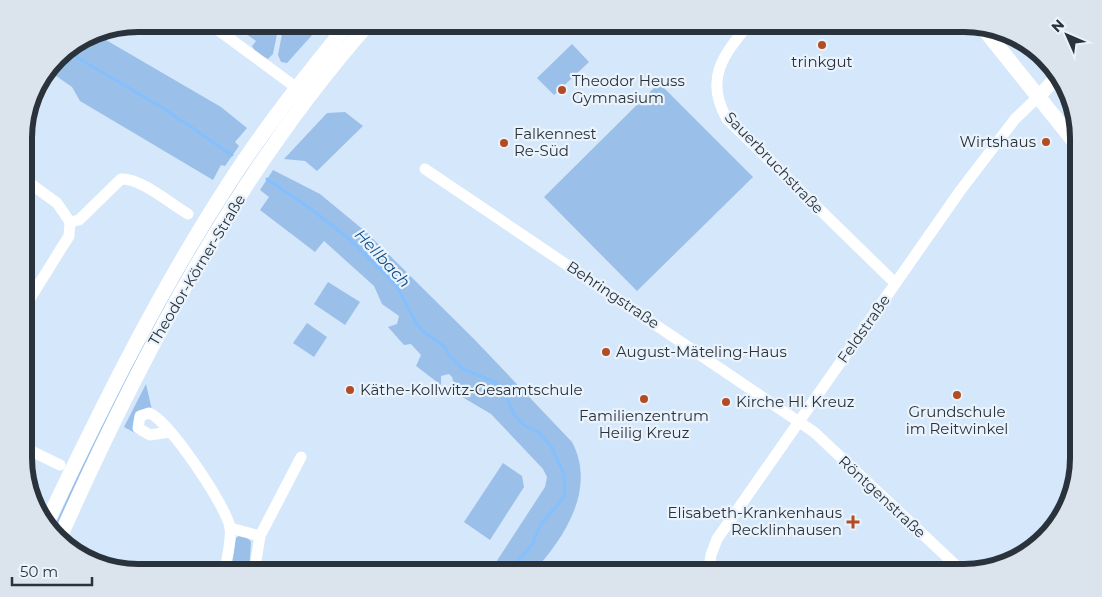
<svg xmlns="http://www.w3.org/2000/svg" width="1102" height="597" font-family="Montserrat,sans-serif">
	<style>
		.green { fill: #9ac0e9 }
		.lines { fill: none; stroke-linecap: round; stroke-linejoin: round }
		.stream { stroke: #84bffe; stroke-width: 3 }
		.minor { stroke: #fff; stroke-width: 11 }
		.tertiary { stroke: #fff; stroke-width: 14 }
		.secondary { stroke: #fff; stroke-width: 15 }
		.poi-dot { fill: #b34c23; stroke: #eaf3fc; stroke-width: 2 }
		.labels { text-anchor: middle; stroke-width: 4.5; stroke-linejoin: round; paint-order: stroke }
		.poi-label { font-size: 15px; fill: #2a333c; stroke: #eaf3fc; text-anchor: start }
		.street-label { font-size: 15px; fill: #2a333c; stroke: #eaf3fc }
		.water-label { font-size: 16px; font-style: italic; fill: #13518a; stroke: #eaf3fc }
		.rim { fill: none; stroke: #2a333c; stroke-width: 6 }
	</style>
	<rect width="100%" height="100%" fill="#d5e7fa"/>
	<g class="green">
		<path d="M232,24H279L273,54L268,59L257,54L252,46L256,41Z"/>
		<path d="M284,24H322L287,63L281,62L278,55Z"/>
		<path d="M355,24H361L258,159L55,533L53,530C111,400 175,272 256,153C286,109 322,67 355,24Z"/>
		<path d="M94,33L221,107L247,128L235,142L239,146L225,166L221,165L213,180L80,101L72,87L49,71L63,53Z"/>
		<path d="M572,44L589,62L554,95L537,78Z"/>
		<path d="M659,83L753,177L637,291L544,197Z"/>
		<path d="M345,112L363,126L317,171L305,161L284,159L327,113Z"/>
		<path d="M273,170L320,194L366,232L474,339L572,442C597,489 564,539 532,573H489L545,487L547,477L543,469L491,414L457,394L452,377L449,374L441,376V385L416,366L421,355L411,344L404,345L388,327L397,324L399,316L382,304L374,286L324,241L315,252L260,210L269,197L260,190Z"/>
		<path d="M328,282L360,302L345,325L314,304Z"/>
		<path d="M307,323L327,337L314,357L293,343Z"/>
		<path d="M146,384L152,410L146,409L137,434L124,427Z"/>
		<path d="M503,463L522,476L524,487L490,540L464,522Z"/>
		<path d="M239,536L247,537L251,542L249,573H229L236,538Z"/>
	</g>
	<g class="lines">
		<g class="stream">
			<path d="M66,51L163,108L232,155"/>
			<path d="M267,179L311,209L348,238L397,286L417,325L423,331L445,347L449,355L463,369L495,382L505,393L514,415L524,425L538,432L551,446L564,474L565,494L562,500L541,524L532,545L507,573"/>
		</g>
		<g class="minor">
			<path d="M210,24L290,83"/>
			<path d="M749,24C723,55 704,79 727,119L895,283"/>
			<path d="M425,169L814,432L964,573"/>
			<path d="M24,179L57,203L70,222"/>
			<path d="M24,308L69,236L70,222L79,220L121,179C139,177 171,204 188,214"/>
			<path d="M169,432L150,435L138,428L140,416L149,413C168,419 226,506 230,527C232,541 226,560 225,573"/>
			<path d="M25,448L60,465"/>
			<path d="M230,528L260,536"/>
			<path d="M1027,554L1029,552"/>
			<path d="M254,573L260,536L301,457"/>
			<path d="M708,573L711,555L717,539L960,191L1015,119L1039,96"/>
		</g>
		<path class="tertiary" d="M1039,96L1059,75"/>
		<g class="secondary">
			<path d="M984,29L1077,145"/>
			<path d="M46,524C101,409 157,295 226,188C263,130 305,77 348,24"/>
			<path d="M60,537C141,355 236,174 368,24"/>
		</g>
	</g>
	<g class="poi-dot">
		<circle cx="822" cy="45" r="5"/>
		<circle cx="562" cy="90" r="5"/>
		<circle cx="1046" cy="142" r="5"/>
		<circle cx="504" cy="143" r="5"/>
		<circle cx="606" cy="352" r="5"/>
		<circle cx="350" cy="390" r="5"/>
		<circle cx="957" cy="395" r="5"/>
		<circle cx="644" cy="399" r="5"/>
		<circle cx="726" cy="402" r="5"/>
		<path d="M850.5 514.5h5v5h5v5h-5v5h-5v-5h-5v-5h5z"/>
	</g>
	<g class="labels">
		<g class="poi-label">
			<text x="822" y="67" text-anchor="middle">trinkgut</text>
			<text x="572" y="86">Theodor Heuss<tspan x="572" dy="17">Gymnasium</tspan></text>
			<text x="514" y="139">Falkennest<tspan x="514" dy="17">Re-Süd</tspan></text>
			<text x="1036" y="147" text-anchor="end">Wirtshaus</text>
			<text x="616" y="357">August-Mäteling-Haus</text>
			<text x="360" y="395">Käthe-Kollwitz-Gesamtschule</text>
			<text x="736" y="407">Kirche Hl. Kreuz</text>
			<text x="957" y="417" text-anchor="middle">Grundschule<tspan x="957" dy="17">im Reitwinkel</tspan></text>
			<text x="644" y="421" text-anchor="middle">Familienzentrum<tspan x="644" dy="17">Heilig Kreuz</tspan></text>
			<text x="842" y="518" text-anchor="end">Elisabeth-Krankenhaus<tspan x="842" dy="17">Recklinhausen</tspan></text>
		</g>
		<g class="street-label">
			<text transform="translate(774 163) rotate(46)" y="5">Sauerbruchstraße</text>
			<text transform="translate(197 270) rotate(-59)" y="5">Theodor-Körner-Straße</text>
			<text transform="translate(613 295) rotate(34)" y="5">Behringstraße</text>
			<text transform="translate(864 329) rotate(-55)" y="5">Feldstraße</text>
			<text transform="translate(882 497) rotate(43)" y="5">Röntgenstraße</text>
		</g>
		<g class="water-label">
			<text transform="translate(383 258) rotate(47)" y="6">Hellbach</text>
		</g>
	</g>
	<path d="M0 0H1102V597H0ZM138 32H964A106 106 0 0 1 1070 138V458A106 106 0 0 1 964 564H138A106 106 0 0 1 32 458V138A106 106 0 0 1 138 32Z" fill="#dbe4ed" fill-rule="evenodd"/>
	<path class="rim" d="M138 32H964A106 106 0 0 1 1070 138V458A106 106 0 0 1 964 564H138A106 106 0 0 1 32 458V138A106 106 0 0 1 138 32Z"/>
	<g transform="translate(1067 35) rotate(315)" stroke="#eaf3fc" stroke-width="4" paint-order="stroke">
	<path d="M0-4L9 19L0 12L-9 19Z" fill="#2a333c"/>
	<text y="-8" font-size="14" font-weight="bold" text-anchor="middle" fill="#2a333c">N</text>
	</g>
	<path d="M12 577v8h80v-8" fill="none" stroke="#2a333c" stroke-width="2.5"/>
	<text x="20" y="577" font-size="15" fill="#2a333c" stroke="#eaf3fc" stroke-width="4" paint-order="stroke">50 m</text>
</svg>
